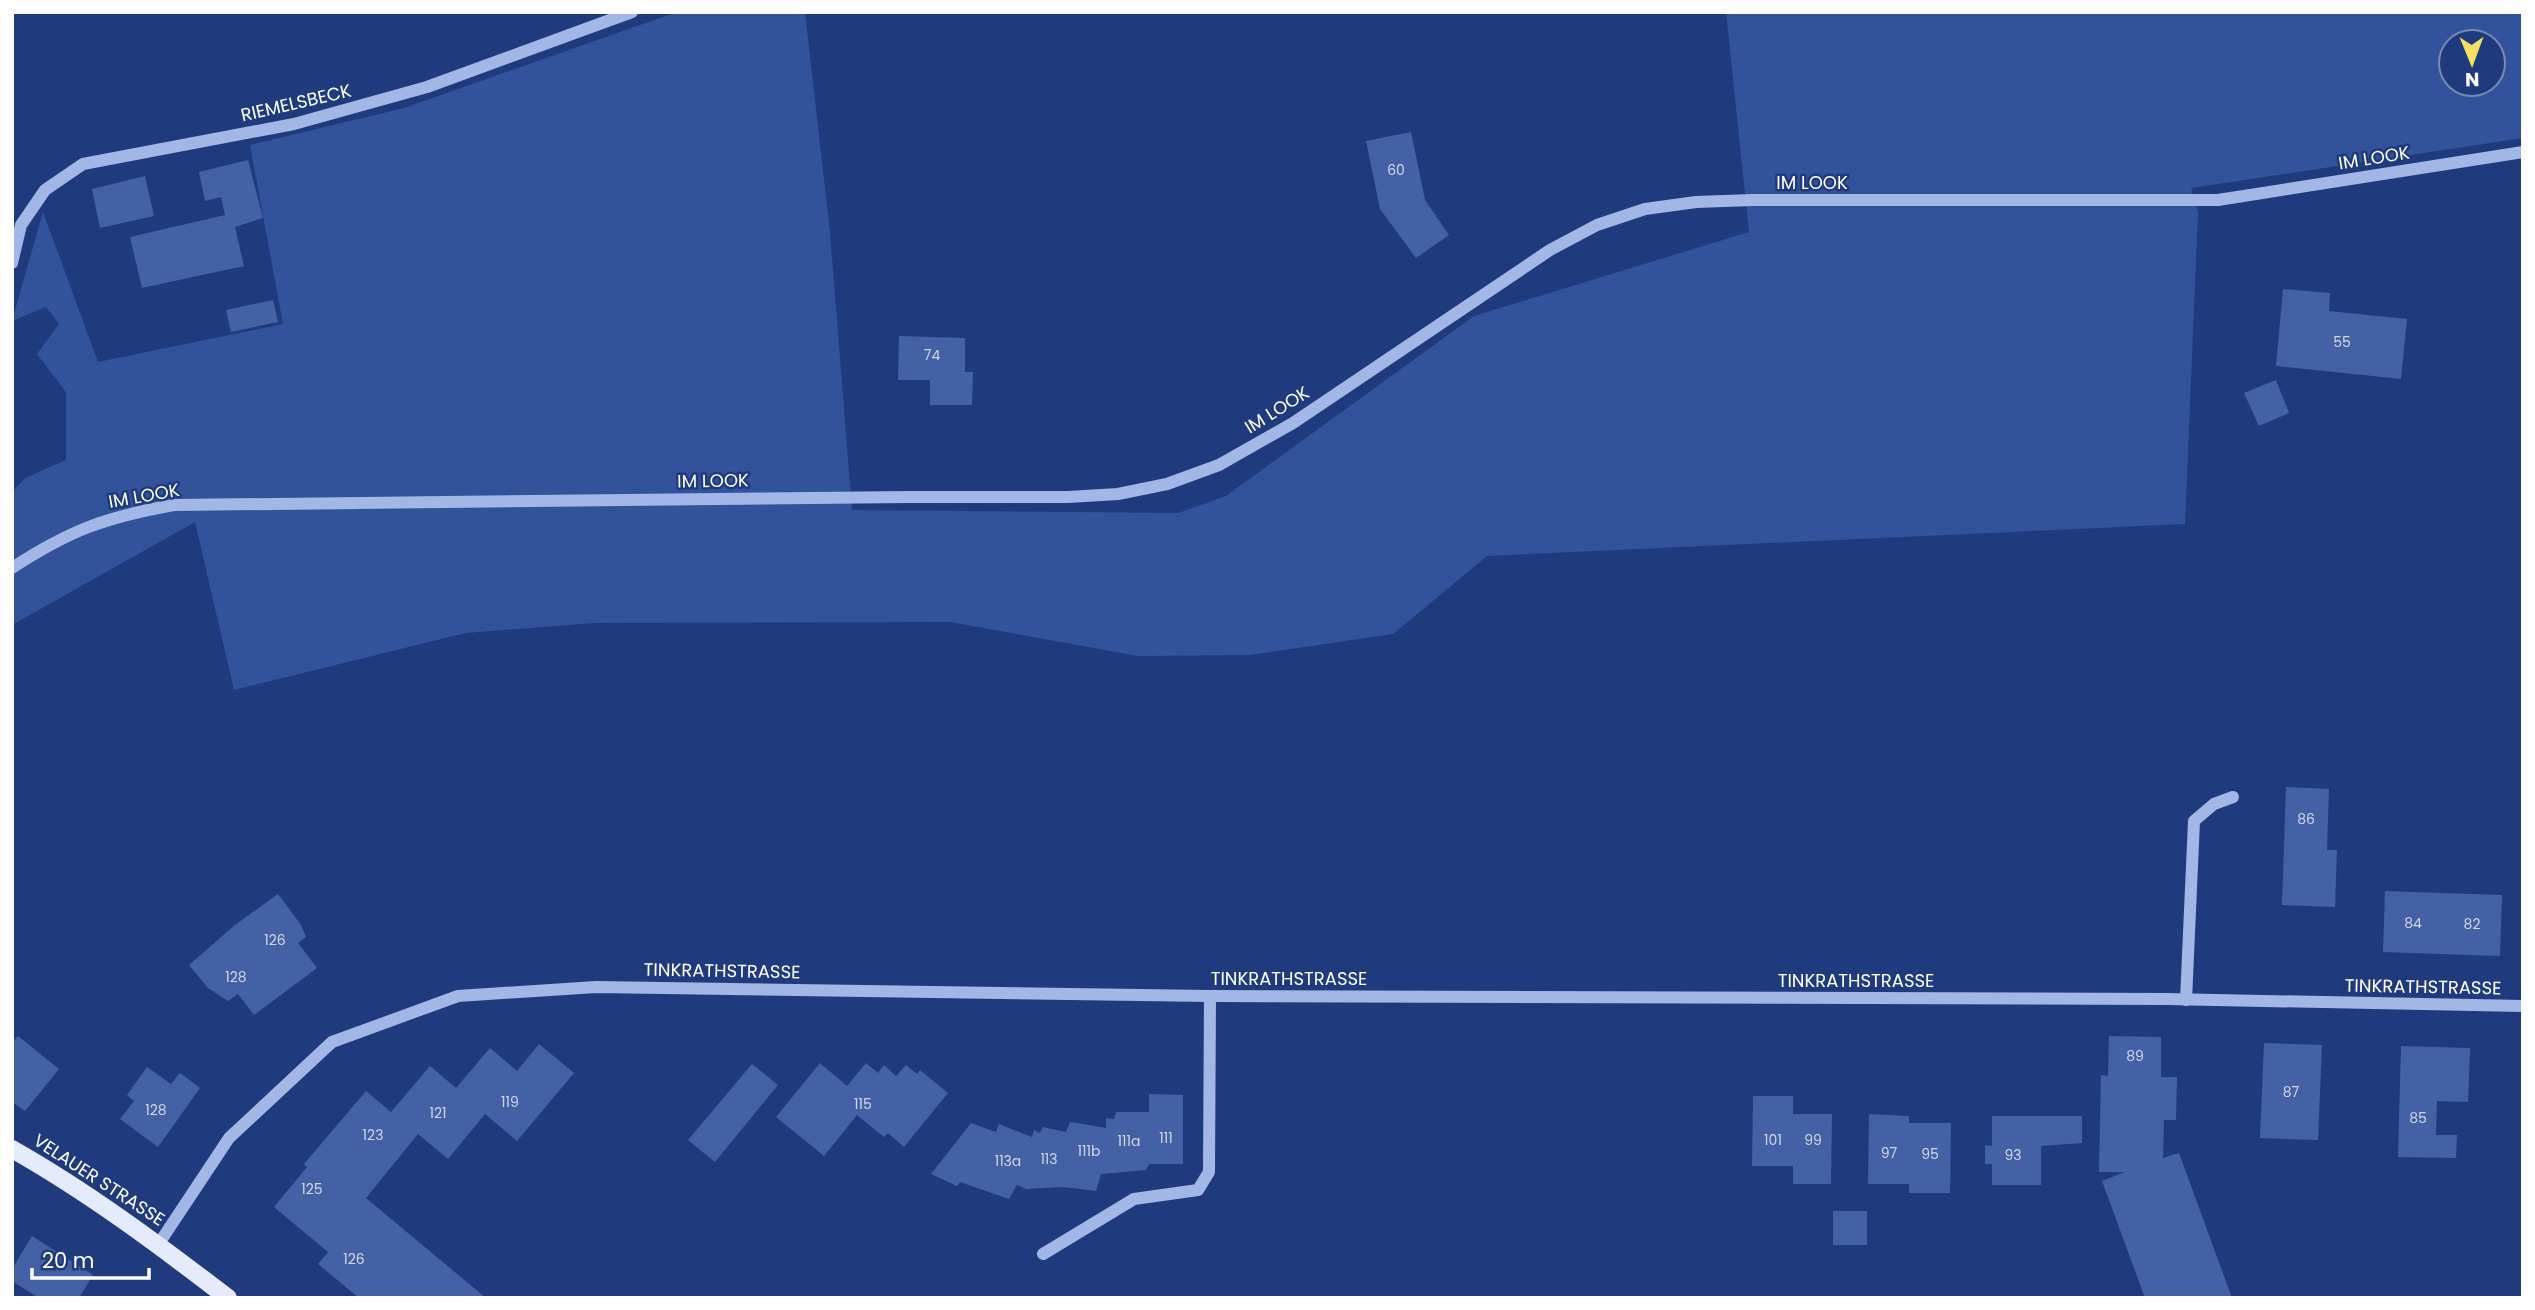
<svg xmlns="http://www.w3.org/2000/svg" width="2535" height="1310" font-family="Poppins,sans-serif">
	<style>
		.green { fill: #32529b; fill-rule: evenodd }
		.building { fill: #4461a5 }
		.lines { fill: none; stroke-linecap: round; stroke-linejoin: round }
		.minor { stroke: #a3b7e7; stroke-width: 12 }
		.major { stroke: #e5eafd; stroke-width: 18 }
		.labels { text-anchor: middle; stroke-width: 5; stroke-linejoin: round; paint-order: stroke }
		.number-label { font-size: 14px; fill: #d0d8e8 }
		.street-label { font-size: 18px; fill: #fff; stroke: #203b7d }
	</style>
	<rect width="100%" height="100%" fill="#203b7d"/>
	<path class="green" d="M677,12H805L830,232L852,510L1178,513L1226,496L1474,316L1749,232L1726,12H2523V138L2191,188L2198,212L2185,524L1487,556L1393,634L1250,655L1138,656L950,622L594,623L466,633L234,690L195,522L12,625V492L25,478L66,460V392L37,354L59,324L46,307L12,321L43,212L98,362L283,324L250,145L404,108ZM2451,42H2493V84H2451Z"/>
	<g class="building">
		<path d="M1411,132L1425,200L1449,235L1416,258L1380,209L1366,141Z"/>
		<path d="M248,160L263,218L235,227L244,266L142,288L130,237L225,215L221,197L205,201L199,172Z"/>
		<path d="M145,176L154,216L100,228L92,189Z"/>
		<path d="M2283,289L2330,293L2329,311L2407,319L2401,379L2276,366Z"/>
		<path d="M273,300L278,322L231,332L226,310Z"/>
		<path d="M899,336L965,338V372H973L972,405H930V380H898Z"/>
		<path d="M2276,380L2289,413L2259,426L2244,393Z"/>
		<path d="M2286,787L2329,789L2327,850H2337L2335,907L2282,905Z"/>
		<path d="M2385,891L2502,895L2500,956L2383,952Z"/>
		<path d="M278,894L301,925L306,937L298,943L317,968L254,1015L238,994L228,1001L208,988L189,965L235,925Z"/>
		<path d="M18,1036L59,1069L25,1111L12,1102V1043Z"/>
		<path d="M2109,1036L2161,1037V1077H2177L2176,1120H2164L2163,1158L2179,1153L2232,1298H2145L2102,1181L2125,1172H2099L2101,1075L2108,1076Z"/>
		<path d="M2264,1043L2322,1045L2318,1140L2260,1138Z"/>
		<path d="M539,1044L574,1073L517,1141L485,1114L448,1159L418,1134L366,1198L486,1298H359L318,1264L328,1252L274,1207L307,1167L304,1164L366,1091L391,1112L430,1066L456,1088L490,1048L517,1071Z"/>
		<path d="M2401,1046L2470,1048L2468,1102L2437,1101L2436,1135H2457L2456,1158L2398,1157Z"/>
		<path d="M820,1063L847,1086L866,1063L878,1073L884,1065L896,1076L906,1065L917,1074L920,1070L948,1093L904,1147L888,1133L884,1137L857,1115L824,1156L776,1117Z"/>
		<path d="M752,1064L778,1085L715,1162L688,1140Z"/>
		<path d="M147,1067L171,1084L180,1073L200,1088L158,1147L120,1119L134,1101L127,1095Z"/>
		<path d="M1149,1094L1183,1095V1164H1149L1146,1170L1101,1174L1096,1191L1063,1187L1026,1189L1017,1185L1009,1199L960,1182L957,1186L931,1174L971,1123L996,1132L999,1124L1032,1137L1034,1130L1040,1133L1043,1127L1066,1132L1070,1122L1106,1128V1118L1114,1119L1116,1112H1149Z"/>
		<path d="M1753,1096H1793V1114H1832L1831,1184H1793V1166H1752Z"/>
		<path d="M1869,1114L1909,1116V1123H1951L1950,1193H1909V1184H1868Z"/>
		<path d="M1992,1116H2082V1143L2041,1146V1185H1992V1164H1985V1145L1992,1146Z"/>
		<rect x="1833" y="1211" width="34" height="34"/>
		<path d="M32,1236L93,1275L79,1298H39L12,1281V1269Z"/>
	</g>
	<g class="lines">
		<g class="minor">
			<path d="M12,263L21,225L45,190L83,164L294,124L427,87L632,12"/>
			<path d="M12,568C70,530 106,517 174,505L909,497H1068L1118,494L1167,484L1219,465L1293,423L1550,250L1597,225L1645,209L1696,202L1752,200H2218L2523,152"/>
			<path d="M2186,1000L2194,821L2214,804L2233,797"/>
			<path d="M158,1245L229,1138L332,1042L458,996L596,987L1210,996L2167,999L2523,1006"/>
			<path d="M1043,1254L1134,1199L1198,1190L1209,1172L1210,996"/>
		</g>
		<path class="major" d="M12,1149C88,1192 159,1245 228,1298"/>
	</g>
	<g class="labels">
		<g class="number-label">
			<text x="1396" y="175">60</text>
			<text x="2342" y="347">55</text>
			<text x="932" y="360">74</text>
			<text x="2306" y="824">86</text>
			<text x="2413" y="928">84</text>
			<text x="2472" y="929">82</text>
			<text x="275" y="945">126</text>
			<text x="236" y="982">128</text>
			<text x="2135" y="1061">89</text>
			<text x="2291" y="1097">87</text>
			<text x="510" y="1107">119</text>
			<text x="863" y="1109">115</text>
			<text x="156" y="1115">128</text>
			<text x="438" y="1118">121</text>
			<text x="2418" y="1123">85</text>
			<text x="373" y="1140">123</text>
			<text x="1166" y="1143">111</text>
			<text x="1773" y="1145">101</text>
			<text x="1813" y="1145">99</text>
			<text x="1129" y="1146">111a</text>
			<text x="1089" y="1156">111b</text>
			<text x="1889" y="1158">97</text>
			<text x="1930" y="1159">95</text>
			<text x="2013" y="1160">93</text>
			<text x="1049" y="1164">113</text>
			<text x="1008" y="1166">113a</text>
			<text x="312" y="1194">125</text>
			<text x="354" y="1264">126</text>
		</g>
		<g class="street-label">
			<text transform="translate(296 103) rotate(-13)" y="6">RIEMELSBECK</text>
			<text transform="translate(2374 158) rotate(-9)" y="6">IM LOOK</text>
			<text x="1812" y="189">IM LOOK</text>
			<text transform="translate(1277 410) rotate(-32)" y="6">IM LOOK</text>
			<text transform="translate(713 481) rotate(-1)" y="6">IM LOOK</text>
			<text transform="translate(144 496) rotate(-10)" y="6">IM LOOK</text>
			<text transform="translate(722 971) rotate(1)" y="6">TINKRATHSTRASSE</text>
			<text x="1289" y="985">TINKRATHSTRASSE</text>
			<text x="1856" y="987">TINKRATHSTRASSE</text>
			<text transform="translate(2423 987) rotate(1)" y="6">TINKRATHSTRASSE</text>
			<text transform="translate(99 1180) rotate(33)" y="6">VELAUER STRASSE</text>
		</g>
	</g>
	<rect width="2535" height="1310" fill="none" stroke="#ffffff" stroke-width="28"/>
	<g transform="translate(2472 63) rotate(179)"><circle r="33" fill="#203b7d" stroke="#7989b1" stroke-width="2"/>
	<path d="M0-5L12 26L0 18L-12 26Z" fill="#f5e063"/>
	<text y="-10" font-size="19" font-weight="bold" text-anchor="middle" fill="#ffffff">N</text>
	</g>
	<path d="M32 1268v10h117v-10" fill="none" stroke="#ffffff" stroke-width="3.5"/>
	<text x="42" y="1268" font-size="21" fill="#ffffff" stroke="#203b7d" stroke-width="5" paint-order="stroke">20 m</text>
</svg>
